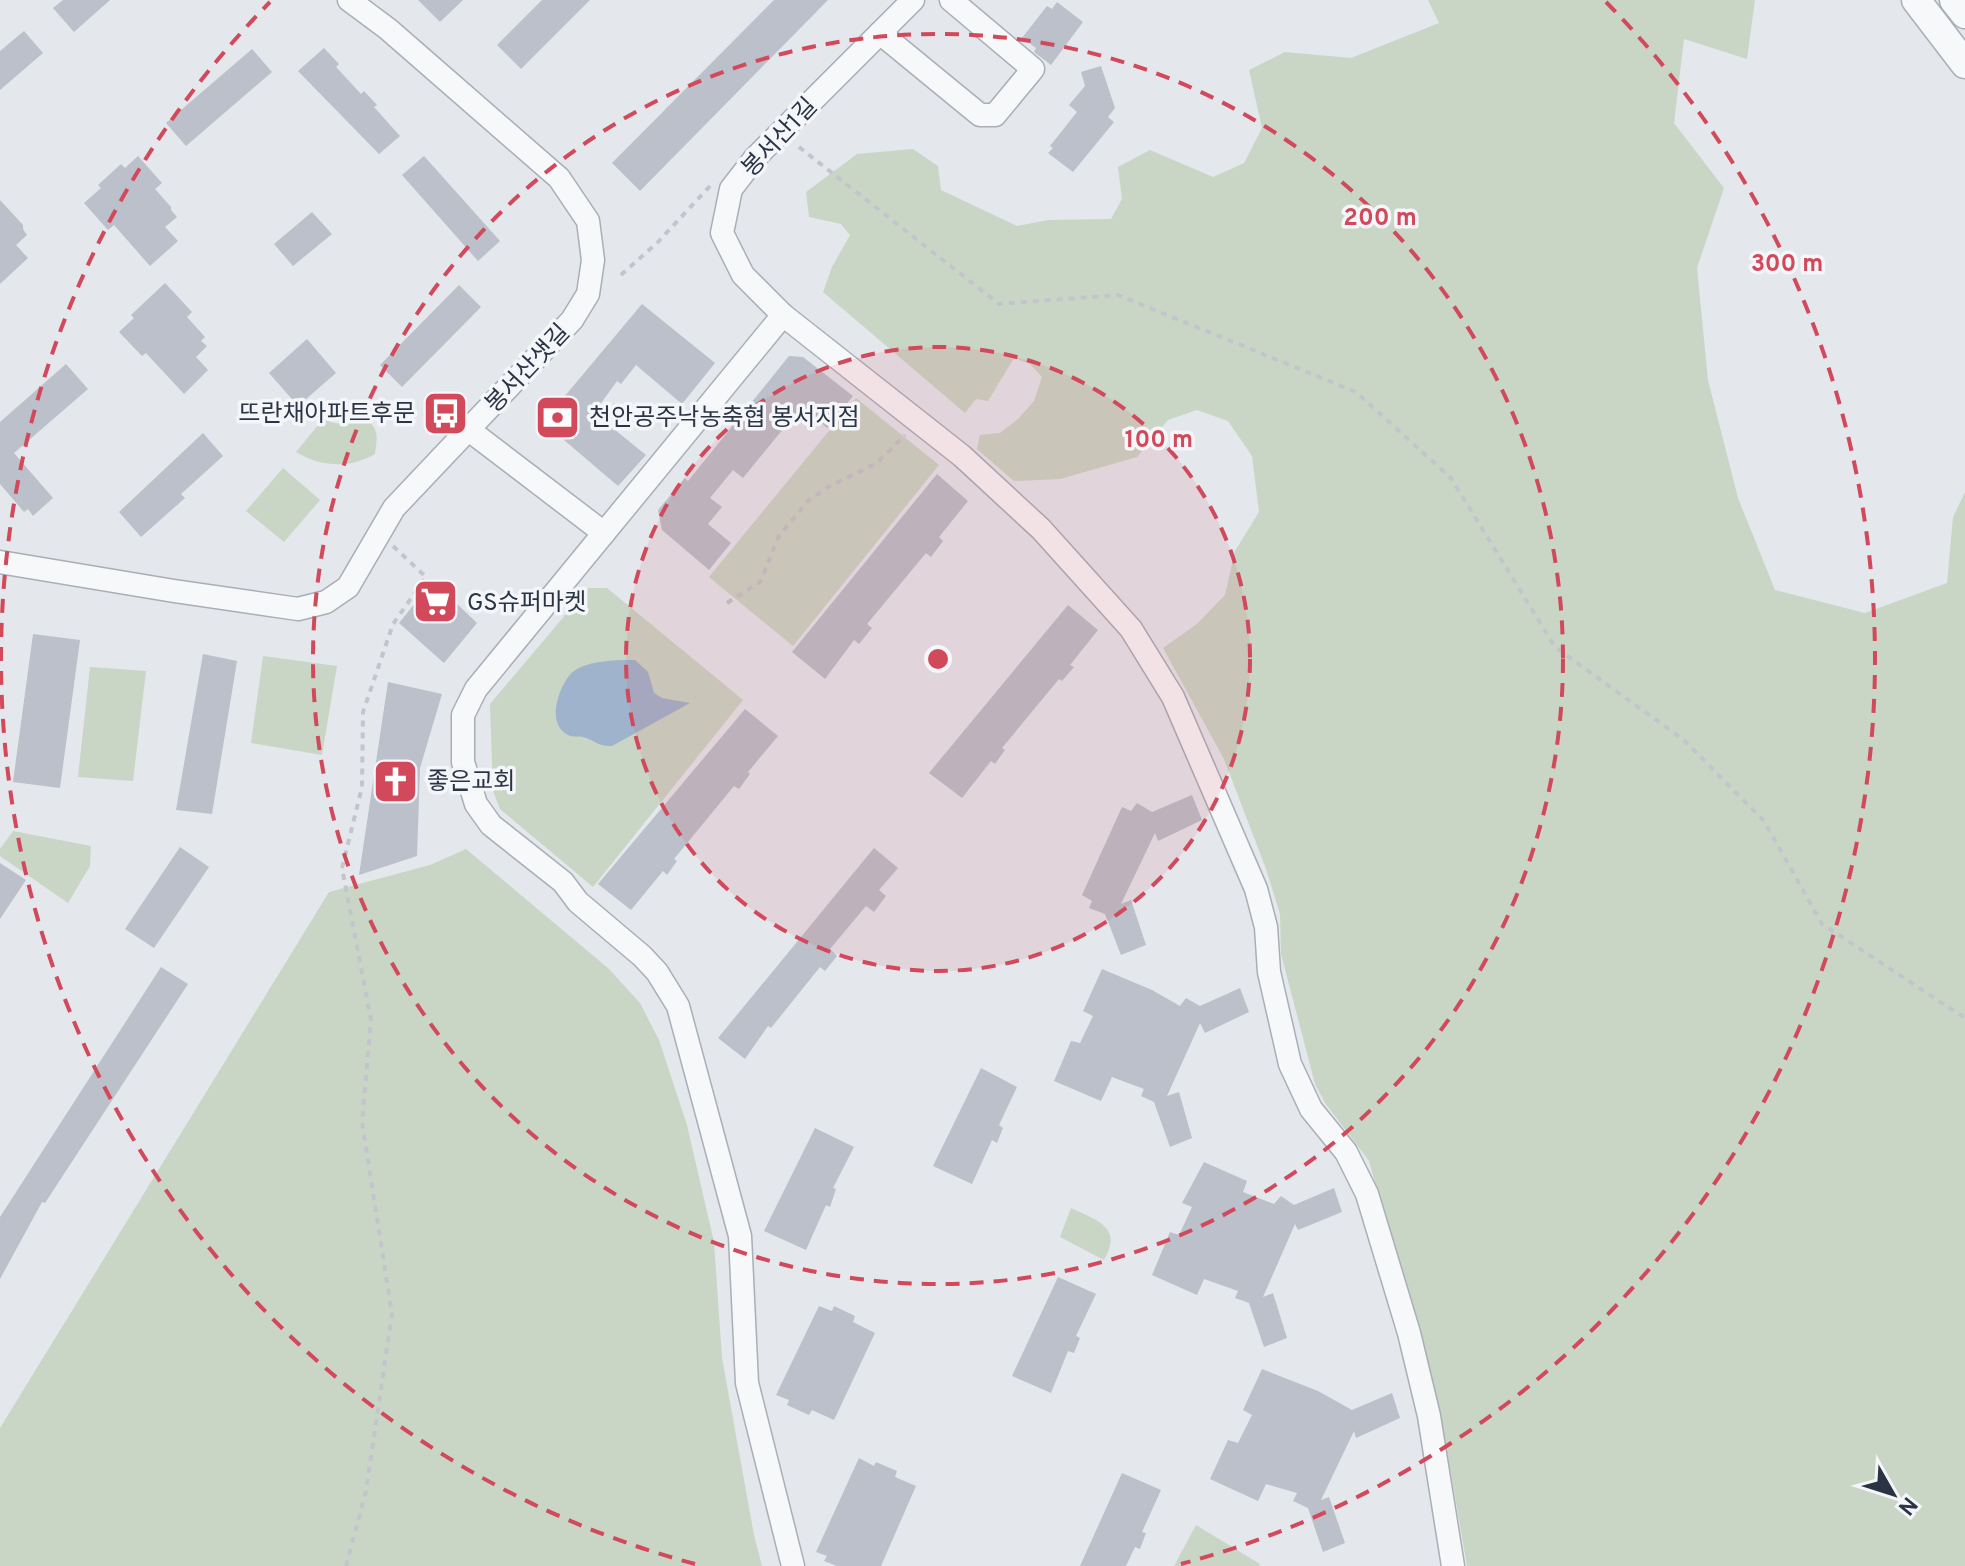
<svg xmlns="http://www.w3.org/2000/svg" width="1965" height="1566" font-family="Overpass,'Noto Sans KR',sans-serif">
	<style>
		.green { fill: #c9d6c5 }
		.water { fill: #9fb4cc }
		.building { fill: #bbc0ca }
		.lines { fill: none; stroke-linecap: round; stroke-linejoin: round }
		.minor-casing { stroke: #a9aeb7; stroke-width: 25 }
		.tertiary-casing { stroke: #a9aeb7; stroke-width: 31 }
		.path { stroke: #c2c5cb; stroke-width: 4; stroke-dasharray: 6 6; stroke-linecap: butt }
		.minor { stroke: #f7f8fa; stroke-width: 22 }
		.tertiary { stroke: #f7f8fa; stroke-width: 28 }
		.ring { fill: none; stroke: #d1495b; stroke-width: 4; stroke-dasharray: 14 10 }
		.labels { text-anchor: middle; stroke-width: 7; stroke-linejoin: round; paint-order: stroke }
		.street-label { font-size: 24px; fill: #2b3445; stroke: #f4f6f9 }
		.poi-label { font-size: 24px; fill: #2b3445; stroke: #f4f6f9; text-anchor: start }
		.centre { fill: #d1495b; stroke: #f4f6f9; stroke-width: 4 }
		.ring-label { font-size: 24px; text-anchor: middle; font-weight: bold; fill: #d1495b; stroke: #f4f6f9; stroke-width: 7; stroke-linejoin: round; paint-order: stroke }
	</style>
	<rect width="100%" height="100%" fill="#e4e7ec"/>
	<g class="green">
		<path d="M1428,0H1755L1747,59L1684,39L1674,123L1724,188L1697,268L1708,380L1738,498L1775,590L1865,613L1947,583L1953,517L1965,492V1566H1467L1440,1411L1369,1161L1325,1103L1315,1084L1281,954L1280,914L1266,869L1224,759L1163,648L1197,624L1225,595L1235,551L1259,512L1252,456L1228,421L1197,410L1168,420L1137,457L1060,479L1014,481L977,449L980,435L1000,433L1018,419L1034,401L1042,377L1030,364L1014,358L988,401L976,399L965,413L823,292L832,267L850,235L841,224L809,217L806,192L857,154L913,149L938,166L941,190L1017,226L1048,220L1111,219L1122,199L1118,167L1150,150L1213,177L1244,163L1262,128L1249,70L1285,52L1351,58L1439,23Z"/>
		<path d="M856,398L939,465L793,646L709,577Z"/>
		<path d="M323,419C337,426 351,425 365,419C380,428 377,439 375,454C349,469 321,467 296,452Z"/>
		<path d="M283,468L320,500L284,542L246,511Z"/>
		<path d="M588,588H607L743,700L593,887L500,809L493,791L490,704Z"/>
		<path d="M263,656L337,666L322,755L251,743Z"/>
		<path d="M90,667L146,671L133,781L78,777Z"/>
		<path d="M13,831L91,846L90,866L68,903L0,856V849Z"/>
		<path d="M466,849L608,968L640,1003L659,1040L687,1125L714,1242L722,1358L754,1535L762,1566H0V1428L329,892L430,865Z"/>
		<path d="M1071,1208C1096,1220 1124,1227 1104,1260L1060,1237Z"/>
		<path d="M1196,1525L1260,1564L1259,1566H1174Z"/>
	</g>
	<path class="water" d="M635,660L648,672L654,693L662,698L690,703L612,746C597,746 596,741 583,737C580,736 574,737 570,736C554,729 554,712 558,698C561,689 566,677 574,671C590,660 617,660 635,660Z"/>
	<g class="building">
		<path d="M63,0H110L74,32L53,8Z"/>
		<path d="M418,0H463L440,22Z"/>
		<path d="M542,0H590L521,69L497,45Z"/>
		<path d="M774,0H828L640,191L612,163Z"/>
		<path d="M1057,2L1083,22L1051,65L1034,52L1036,48L1022,38L1047,6L1052,9Z"/>
		<path d="M24,31L43,53L0,90V51Z"/>
		<path d="M324,48L339,64L336,67L361,94L364,91L377,105L374,107L400,136L379,154L298,71Z"/>
		<path d="M252,49L272,72L186,146L166,123Z"/>
		<path d="M1101,66L1115,108L1108,117L1114,122L1073,172L1048,153L1053,148L1050,146L1077,112L1069,105L1085,86L1081,72Z"/>
		<path d="M138,156L162,183L155,189L171,207V210L177,217L165,227L178,241L150,266L114,225L108,230L84,203L101,188L98,185L121,164L125,168Z"/>
		<path d="M424,156L500,241L478,261L402,175Z"/>
		<path d="M0,200L23,225V229L27,235L16,245L28,258L0,284Z"/>
		<path d="M312,212L332,234L293,266L274,244Z"/>
		<path d="M165,283L192,312L187,317L205,337L201,341L207,346L196,357L208,370L184,394L146,353L142,356L119,332L134,318L131,315Z"/>
		<path d="M459,285L481,307L402,387L380,365Z"/>
		<path d="M642,304L715,363L682,404L636,365L621,384L617,381L594,413L646,455L618,486L557,434L554,409Z"/>
		<path d="M307,339L336,373L298,406L269,373Z"/>
		<path d="M789,356L803,357L853,396L827,428L802,406L743,478L733,470L710,498L722,507L708,524L731,543L709,570L662,530L658,510L685,478L688,481Z"/>
		<path d="M66,364L88,389L14,453L53,498L33,516L28,509L24,512L0,484V422Z"/>
		<path d="M203,433L223,456L181,494L185,498L141,537L119,512Z"/>
		<path d="M937,474L968,501L939,537L943,541L931,557L926,553L867,624L872,628L859,644L854,640L825,679L792,652Z"/>
		<path d="M433,581L477,623L444,663L399,623Z"/>
		<path d="M1068,605L1098,630L1070,665L1074,667L1062,681L1059,679L1002,748L1005,750L995,764L991,761L962,798L929,773Z"/>
		<path d="M33,634L80,640L60,788L13,782Z"/>
		<path d="M203,654L237,661L212,814L176,810Z"/>
		<path d="M388,682L442,694L420,768L417,856L359,875Z"/>
		<path d="M745,709L778,736L748,772L750,774L739,789L734,786L674,859L677,861L667,875L663,871L631,910L598,884Z"/>
		<path d="M1192,795L1202,820L1158,841L1155,833L1121,904L1131,900L1146,945L1121,955L1105,914L1089,908L1092,901L1082,895L1122,807L1131,811L1137,803L1152,812Z"/>
		<path d="M180,847L209,867L154,948L125,929Z"/>
		<path d="M874,848L898,868L879,890L886,896L874,912L866,906L830,949L837,956L825,971L820,967L771,1028L768,1026L745,1059L718,1038Z"/>
		<path d="M0,863L26,880L0,919Z"/>
		<path d="M161,967L188,984L45,1203L42,1202L0,1279V1217Z"/>
		<path d="M1102,969L1152,990L1180,1006L1186,998L1200,1006L1240,988L1249,1012L1205,1033L1200,1023L1167,1096L1179,1092L1192,1138L1170,1147L1154,1102L1141,1096L1144,1089L1112,1077L1101,1101L1054,1081L1071,1041L1080,1043L1093,1016L1083,1011Z"/>
		<path d="M981,1068L1017,1087L999,1125L1003,1128L997,1143L992,1140L972,1184L933,1166Z"/>
		<path d="M815,1128L854,1147L833,1188L836,1189L830,1207L826,1205L806,1250L764,1231Z"/>
		<path d="M1204,1162L1247,1181L1243,1192L1274,1204L1281,1196L1294,1205L1334,1188L1342,1212L1298,1230L1295,1224L1263,1297L1273,1293L1287,1338L1264,1347L1249,1303L1235,1298L1238,1291L1204,1279L1197,1295L1152,1275L1170,1232L1179,1235L1192,1207L1182,1203Z"/>
		<path d="M1058,1277L1096,1294L1076,1336L1080,1338L1074,1353L1068,1351L1051,1393L1012,1376Z"/>
		<path d="M819,1306L832,1311L834,1306L855,1316L853,1322L875,1333L834,1420L812,1410L809,1415L787,1405L789,1400L776,1395Z"/>
		<path d="M1262,1369L1318,1391L1352,1410L1392,1393L1400,1418L1356,1438L1354,1431L1321,1500L1329,1497L1345,1543L1323,1552L1308,1508L1293,1501L1297,1493L1266,1484L1258,1501L1210,1479L1228,1440L1238,1443L1252,1415L1243,1410Z"/>
		<path d="M859,1458L874,1466L876,1462L897,1471L895,1477L916,1486L881,1566H837L824,1561L827,1556L816,1552Z"/>
		<path d="M1122,1473L1161,1490L1142,1532L1146,1533L1140,1549L1135,1547L1126,1566H1080Z"/>
	</g>
	<g class="lines">
		<defs>
			<g id="minor">
				<path d="M880,33L980,115H995L1033,69L951,0"/>
				<path d="M783,315L962,456L1041,529L1131,629L1173,697L1256,889L1266,927L1269,972L1290,1064L1311,1109L1346,1152L1367,1194L1409,1333L1429,1416L1453,1566"/>
				<path d="M469,430L604,533L783,315L743,275L722,233L731,189L755,158L913,0"/>
				<path d="M604,533L476,689L463,715V762L476,804L491,825L563,882L578,902L642,956L657,972L678,1006L740,1236L747,1383L793,1566"/>
				<path d="M0,562L174,591L298,609L326,602L348,587L394,508L572,320L588,294L593,260L588,221L559,178L388,29L349,0"/>
			</g>
			<g id="tertiary">
				<path d="M1916,0L1965,64"/>
				<path d="M1954,0L1965,14"/>
			</g>
		</defs>
		<use href="#minor" class="minor-casing"/>
		<use href="#tertiary" class="tertiary-casing"/>
		<g class="path">
			<path d="M799,147L999,304L1118,295L1356,392L1451,478L1555,647L1684,740L1764,821L1822,924L1965,1018"/>
			<path d="M621,275L658,242L710,186"/>
			<path d="M727,603L760,582L779,536L808,501L828,487L877,463L905,435"/>
			<path d="M346,1566L366,1491L392,1314L362,1122L371,1020L342,868L362,787L363,712L393,624L426,577L393,546"/>
		</g>
		<use href="#minor" class="minor"/>
		<use href="#tertiary" class="tertiary"/>
	</g>
	<circle cx="938" cy="659" r="312" fill="#d1495b" fill-opacity=".12"/>
	<g class="ring">
		<circle cx="938" cy="659" r="312"/>
		<circle cx="938" cy="659" r="625"/>
		<path d="M695 1564A937 937 0 0 1 270 2M1606 2A937 937 0 0 1 1181 1564"/>
	</g>
	<defs>
		<symbol id="bus-square" viewBox="-11 -11 22 22"><rect x="-9" y="-9" width="18" height="18" rx="4" fill="#d1495b" stroke="#f4f6f9"/><path d="M-5-6H5V4H4V6H2V4H-2V6H-4V4H-5ZM-3.5-4V0h7V-4ZM-3.5 1.2v1.5H-2V1.2ZM2 1.2v1.5H3.5V1.2Z" fill="#fff"/></symbol>
		<symbol id="bank-square" viewBox="-11 -11 22 22"><rect x="-9" y="-9" width="18" height="18" rx="4" fill="#d1495b" stroke="#f4f6f9"/><path d="M-6-4H6V4H-6ZM0-2.3a2.3 2.3 0 1 0 0 4.6a2.3 2.3 0 1 0 0-4.6Z" fill="#fff"/></symbol>
		<symbol id="supermarket-square" viewBox="-11 -11 22 22"><rect x="-9" y="-9" width="18" height="18" rx="4" fill="#d1495b" stroke="#f4f6f9"/><path d="M-6-5.5h2.5l.6 2H6L4.5 2H-2.5L-4.4-4H-6ZM-1.5 3.2a1.3 1.3 0 1 0 .1 0ZM3 3.2a1.3 1.3 0 1 0 .1 0Z" fill="#fff"/></symbol>
		<symbol id="church-square" viewBox="-11 -11 22 22"><rect x="-9" y="-9" width="18" height="18" rx="4" fill="#d1495b" stroke="#f4f6f9"/><path d="M-1.2-6h2.4v3.5h3.3v2.4h-3.3V6h-2.4V-.1h-3.3v-2.4h3.3Z" fill="#fff"/></symbol>
	</defs>
	<g fill-rule="evenodd">
		<use href="#bus-square" x="420" y="388" width="51" height="51"/>
		<use href="#bank-square" x="532" y="392" width="51" height="51"/>
		<use href="#supermarket-square" x="410" y="576" width="51" height="51"/>
		<use href="#church-square" x="370" y="756" width="51" height="51"/>
	</g>
	<g class="labels">
		<g class="street-label">
			<text transform="translate(779 137) rotate(-47)" y="8">봉서산1길</text>
			<text transform="translate(527 368) rotate(-47)" y="8">봉서산샛길</text>
		</g>
		<g class="poi-label">
			<text x="415" y="421" text-anchor="end">뜨란채아파트후문</text>
			<text x="589" y="425">천안공주낙농축협 봉서지점</text>
			<text x="467" y="610">GS슈퍼마켓</text>
			<text x="427" y="789">좋은교회</text>
		</g>
	</g>
	<circle cx="938" cy="659" r="12" class="centre"/>
	<g class="ring-label">
		<text x="1380" y="225">200 m</text>
		<text x="1787" y="271">300 m</text>
		<text x="1159" y="447">100 m</text>
	</g>
	<g transform="translate(1893 1494) rotate(129)" stroke="#f4f6f9" stroke-width="6" paint-order="stroke">
	<path d="M0-6L14 30L0 20L-14 30Z" fill="#2b3445"/>
	<text y="-12" font-size="22" font-weight="bold" text-anchor="middle" fill="#2b3445">N</text>
	</g>
</svg>
